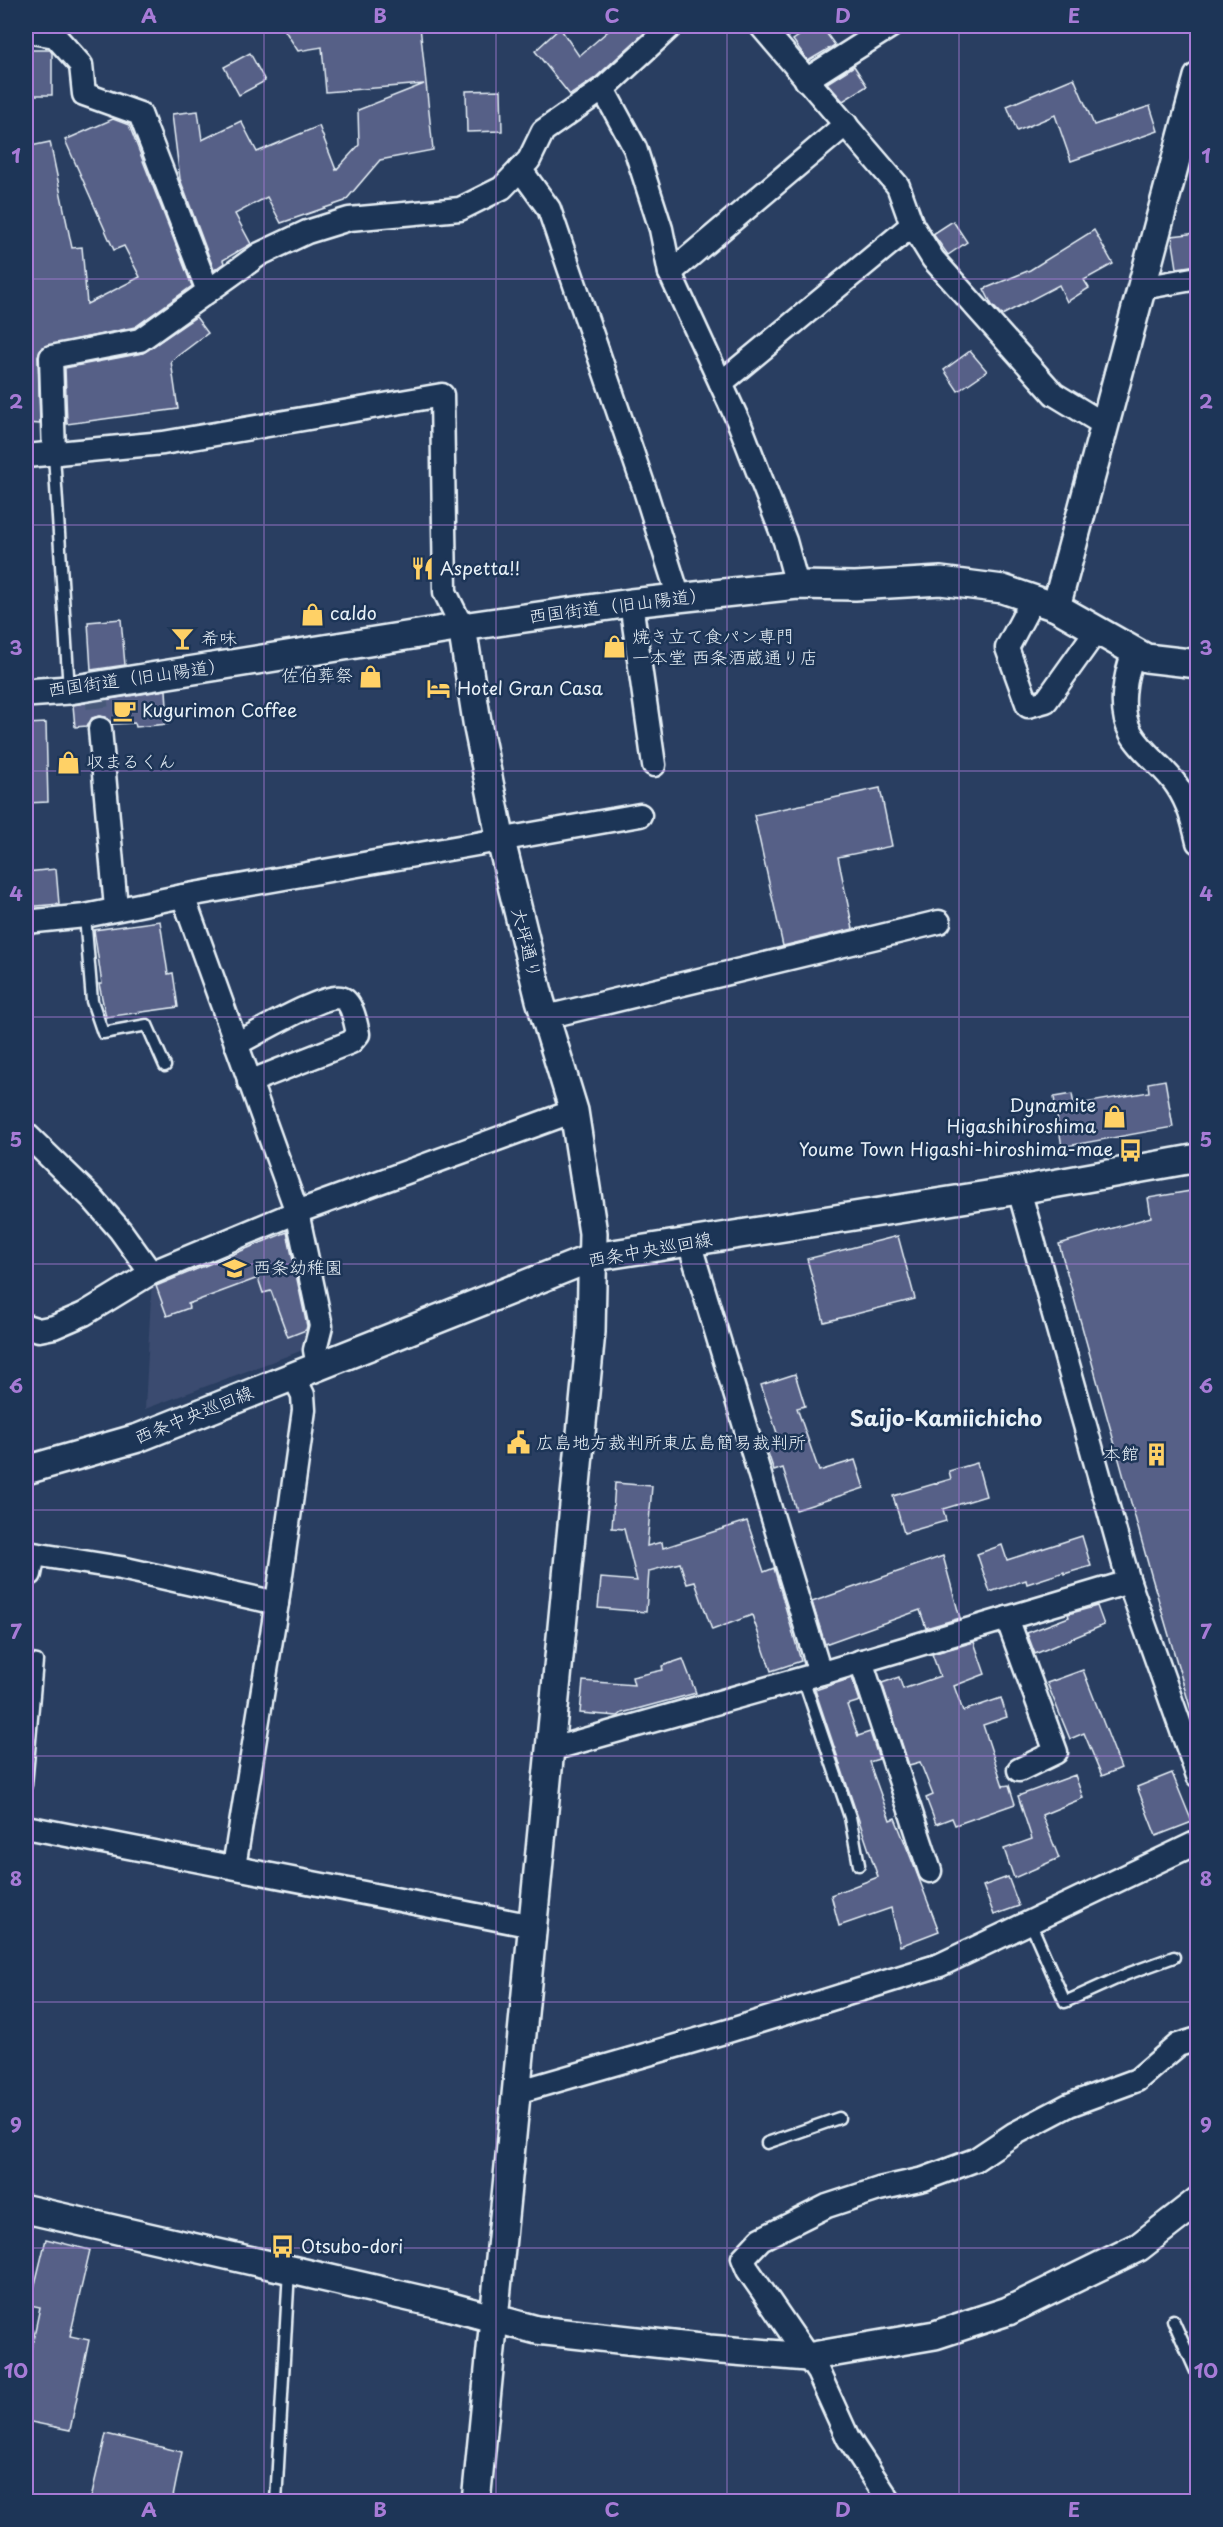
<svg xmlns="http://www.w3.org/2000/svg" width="1223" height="2527" font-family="'Playpen Sans','Klee One',sans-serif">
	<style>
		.built { fill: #3b4b6f }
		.building { fill: #576087; stroke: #e8f1f8; stroke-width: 1.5 }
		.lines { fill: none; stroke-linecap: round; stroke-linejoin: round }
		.minor-tunnel { stroke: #465978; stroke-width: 22; stroke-dasharray: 22 11; stroke-linecap: butt }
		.service-casing { stroke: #e8f1f8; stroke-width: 15 }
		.minor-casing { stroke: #e8f1f8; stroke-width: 27 }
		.tertiary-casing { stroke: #e8f1f8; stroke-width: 32 }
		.service { stroke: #1d3557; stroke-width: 10 }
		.minor { stroke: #1d3557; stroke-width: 22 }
		.tertiary { stroke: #1d3557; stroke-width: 27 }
		.grid { fill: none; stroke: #a77bd6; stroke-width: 1.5; stroke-opacity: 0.55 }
		.labels { text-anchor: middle; stroke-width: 5; stroke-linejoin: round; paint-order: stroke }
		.poi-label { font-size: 18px; fill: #e8f1f8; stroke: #1d3557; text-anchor: start }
		.street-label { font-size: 18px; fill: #e8f1f8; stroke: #1d3557 }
		.quarter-label { font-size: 21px; font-weight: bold; fill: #e8f1f8; stroke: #1d3557 }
		.neatline { fill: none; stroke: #a77bd6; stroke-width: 2 }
		.grid-label { font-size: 20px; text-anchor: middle; font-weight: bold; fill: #a77bd6 }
	</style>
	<rect width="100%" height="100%" fill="#293e61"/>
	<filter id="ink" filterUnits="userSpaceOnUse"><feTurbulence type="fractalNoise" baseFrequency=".0167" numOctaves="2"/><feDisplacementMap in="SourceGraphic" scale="12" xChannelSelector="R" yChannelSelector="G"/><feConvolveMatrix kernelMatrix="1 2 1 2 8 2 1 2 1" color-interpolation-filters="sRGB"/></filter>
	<g filter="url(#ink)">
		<path class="built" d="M295,1220L315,1322L311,1347L145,1409L152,1278Z"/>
		<g class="building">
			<path d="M282,26H420L433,150L380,160L345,201L281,223L267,197L235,214L251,244L223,260L224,263L214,270L180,179L172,114L198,111L202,140L241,121L257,152L319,126L336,170L359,145L358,110L424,84L326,92L322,47L298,51Z"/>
			<path d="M614,26H652L595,78L570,95L535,51L560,28L579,56Z"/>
			<path d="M814,26H821L835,45L808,61L793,40Z"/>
			<path d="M26,50H50L52,53V95H26Z"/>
			<path d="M250,53L265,81L239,95L224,67Z"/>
			<path d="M854,66L867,86L843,101L827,83Z"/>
			<path d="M1074,78L1094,125L1150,106L1158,131L1071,161L1055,115L1017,131L1007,106Z"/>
			<path d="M501,90L502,131L467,132L466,91Z"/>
			<path d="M113,119L129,125L192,286L135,327L42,347L38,357L40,424L26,423V246L29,245L26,228V147L50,142L72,248L82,247L87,304L140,277L124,246L114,250L65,140Z"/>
			<path d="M953,221L967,242L948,255L933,234Z"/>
			<path d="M1094,230L1113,264L1084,280L1089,288L1067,302L1059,285L1002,315L992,305L984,289L1030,270Z"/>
			<path d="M1197,233V265L1177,268L1172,236Z"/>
			<path d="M196,317L208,333L171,361L178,409L67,424L65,368L143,353Z"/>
			<path d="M970,351L987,371L958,391L944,370Z"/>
			<path d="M121,619L125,665L91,670L88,622Z"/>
			<path d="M166,690L168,724L136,727L135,723L112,724L106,717L99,716L92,718L87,726L75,727L73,705Z"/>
			<path d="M46,723L48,802L26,803V724Z"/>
			<path d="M880,788L892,846L838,857L853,929L783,946L754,815Z"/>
			<path d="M56,869L59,904L26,907V872Z"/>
			<path d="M160,921L168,974L173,973L178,1007L106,1017L99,984H102L94,930Z"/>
			<path d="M1165,1080L1173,1127L1062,1147L1054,1097L1072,1094L1074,1105L1149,1092L1148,1083Z"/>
			<path d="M1197,1190V1716L1193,1717L1152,1578L1059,1244L1151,1217L1148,1198Z"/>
			<path d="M287,1232L307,1326L306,1330L288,1337L271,1291L263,1293L258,1278L188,1304L189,1308L167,1316L156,1286Z"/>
			<path d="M898,1236L915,1299L824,1322L807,1259Z"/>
			<path d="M795,1374L805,1406L797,1408L819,1471L855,1460L864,1488L796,1510L783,1468L774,1471L765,1444L779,1439L761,1385Z"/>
			<path d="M977,1463L986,1496L943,1509L946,1521L904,1533L893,1496L951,1479L949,1471Z"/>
			<path d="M615,1483L652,1486L647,1546L662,1542L663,1548L747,1521L764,1572L774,1568L801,1661L771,1671L752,1615L712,1630L695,1582L687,1584L680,1563L649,1571L646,1612L598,1608L601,1578L637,1581L624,1529L612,1528Z"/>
			<path d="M1082,1536L1091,1566L1064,1574V1572L1027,1584L1026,1580L990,1592L977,1554L1002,1545L1007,1560Z"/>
			<path d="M943,1556L960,1618L926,1628L920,1610L825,1644L812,1602Z"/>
			<path d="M1097,1606L1104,1625L1035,1654L1027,1633L1069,1617L1068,1614Z"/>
			<path d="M974,1642L985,1674L954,1686L963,1711L1001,1698L1007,1717L983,1725L1003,1786L1009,1785L1015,1804L955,1825L952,1818L936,1824L926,1798L933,1795L920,1762L909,1765L882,1683L899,1677L903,1689L940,1676L932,1654Z"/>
			<path d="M683,1659L696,1693L622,1713L618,1716L580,1713L583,1681L634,1685L632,1677L663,1670L662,1666Z"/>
			<path d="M1083,1670L1121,1768L1102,1776L1084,1733L1070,1739L1047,1683Z"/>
			<path d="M852,1678L860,1701L847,1705L858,1736L870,1732L879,1759L869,1762L890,1820L895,1818L911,1858L939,1931L900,1946L891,1908L839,1926L831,1895L878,1877L815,1690Z"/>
			<path d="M1172,1773L1192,1822L1156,1836L1137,1787Z"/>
			<path d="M1075,1775L1083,1798L1042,1815L1059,1858L1014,1878L1004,1849L1032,1839L1018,1796Z"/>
			<path d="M1008,1877L1019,1906L994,1915L983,1886Z"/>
			<path d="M46,2239L90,2250L70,2336L89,2340L70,2430L26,2421V2374L40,2307L30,2305Z"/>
			<path d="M106,2434L182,2452L172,2502H90Z"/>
		</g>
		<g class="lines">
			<path class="minor-tunnel" d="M95,686L100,729"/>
			<defs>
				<g id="service">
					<path d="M54,455L69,690"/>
					<path d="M85,916L92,1001L103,1033L147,1025L165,1066"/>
					<path d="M26,1659L37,1661L26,1785"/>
					<path d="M803,1678L850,1817L859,1865"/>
					<path d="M1030,1922L1065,2002L1127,1974L1174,1957"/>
					<path d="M767,2143L839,2118"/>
					<path d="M1173,2320L1198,2376"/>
					<path d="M276,2502L289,2270"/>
				</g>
				<g id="minor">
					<path d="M761,26L898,186L912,225L933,259L1054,394L1105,425"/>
					<path d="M26,31L55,36L81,65L84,94L140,114L208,291"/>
					<path d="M806,80L891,26"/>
					<path d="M603,89L635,148L661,229L670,273L740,425L785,541L797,585"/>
					<path d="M520,169L549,209L644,487L679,598"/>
					<path d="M670,273L846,124"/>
					<path d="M1142,288L1198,278"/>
					<path d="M721,383L912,225"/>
					<path d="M54,455L51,357L140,340L260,254L307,232L349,219L460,209L502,188L529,160L543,131L603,89L671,26"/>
					<path d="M26,456L163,443L442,395L445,592L462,627"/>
					<path d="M1033,599L1007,648L1028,706L1046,701L1096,631"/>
					<path d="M631,603L654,765"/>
					<path d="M1134,652C1125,675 1118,710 1131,733C1142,753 1165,767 1177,786C1189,804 1193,821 1198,842"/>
					<path d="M100,729L116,908"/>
					<path d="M183,896L297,1212L321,1326L315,1350L318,1366"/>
					<path d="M26,922L85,916L183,896L640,815"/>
					<path d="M546,1017L939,922"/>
					<path d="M236,1044C254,1035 325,993 341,998C352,1001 356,1024 358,1034L351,1042L249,1082"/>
					<path d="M26,1134L92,1198L120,1230L151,1273"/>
					<path d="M1019,1190L1129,1582L1198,1776"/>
					<path d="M689,1242L820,1673"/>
					<path d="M26,1326L39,1330L54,1327L84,1314L151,1273L297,1212L574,1111"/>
					<path d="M30,1574L34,1554L121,1568L277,1603"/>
					<path d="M1007,1618L1056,1752L1019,1770"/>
					<path d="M861,1661L930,1871"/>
					<path d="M552,1749L829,1671L1129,1582"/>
					<path d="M26,1827L533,1926"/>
					<path d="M234,1867L277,1603L304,1410L303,1395L293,1375"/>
					<path d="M517,2092L728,2031L940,1965L1198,1842"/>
					<path d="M890,2502L848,2438L818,2372L748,2270L743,2258L761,2239L827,2206L879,2189L924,2179L975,2160L1014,2134L1069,2105L1137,2080L1178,2045L1198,2039"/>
				</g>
				<g id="tertiary">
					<path d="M1056,607L1198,77"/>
					<path d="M462,627L478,728L501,841L540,1000L574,1111L593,1233L591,1332L476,2502"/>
					<path d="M26,693L69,690L462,627L631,603L797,585L855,586L941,581L1003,589L1056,607L1146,658L1198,664"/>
					<path d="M26,1470L138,1438L594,1257L1019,1190L1198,1158"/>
					<path d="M26,2209L444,2305L537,2330L709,2349L807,2357L935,2335L1008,2311L1139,2247L1198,2201"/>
				</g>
			</defs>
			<use href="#service" class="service-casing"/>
			<use href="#minor" class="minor-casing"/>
			<use href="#tertiary" class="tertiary-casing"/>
			<use href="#service" class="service"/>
			<use href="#minor" class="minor"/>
			<use href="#tertiary" class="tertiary"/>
		</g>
	</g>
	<path class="grid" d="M264,26V2502M496,26V2502M727,26V2502M959,26V2502M26,279H1198M26,525H1198M26,771H1198M26,1017H1198M26,1264H1198M26,1510H1198M26,1756H1198M26,2002H1198M26,2248H1198"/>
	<defs>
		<symbol id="restaurant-bare" viewBox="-9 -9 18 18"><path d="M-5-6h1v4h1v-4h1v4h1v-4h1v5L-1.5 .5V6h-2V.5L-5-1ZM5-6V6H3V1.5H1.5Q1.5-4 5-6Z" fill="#ffd166" stroke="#1d3557" stroke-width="2.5" paint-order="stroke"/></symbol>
		<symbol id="shop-bare" viewBox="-9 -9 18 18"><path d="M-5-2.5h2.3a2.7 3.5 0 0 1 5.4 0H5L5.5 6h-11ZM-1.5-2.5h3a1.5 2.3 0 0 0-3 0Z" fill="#ffd166" stroke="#1d3557" stroke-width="2.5" paint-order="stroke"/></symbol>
		<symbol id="bar-bare" viewBox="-9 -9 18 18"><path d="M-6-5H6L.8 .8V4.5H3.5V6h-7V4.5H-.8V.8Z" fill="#ffd166" stroke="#1d3557" stroke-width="2.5" paint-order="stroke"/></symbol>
		<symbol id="hotel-bare" viewBox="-9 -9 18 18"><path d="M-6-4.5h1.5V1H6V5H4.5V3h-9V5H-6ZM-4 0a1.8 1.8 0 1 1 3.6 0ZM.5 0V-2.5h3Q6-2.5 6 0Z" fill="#ffd166" stroke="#1d3557" stroke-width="2.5" paint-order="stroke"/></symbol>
		<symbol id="cafe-bare" viewBox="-9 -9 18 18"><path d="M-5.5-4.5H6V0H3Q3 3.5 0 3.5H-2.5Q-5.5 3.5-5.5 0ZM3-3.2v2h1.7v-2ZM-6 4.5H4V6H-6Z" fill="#ffd166" stroke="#1d3557" stroke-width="2.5" paint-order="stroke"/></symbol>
		<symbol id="bus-bare" viewBox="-9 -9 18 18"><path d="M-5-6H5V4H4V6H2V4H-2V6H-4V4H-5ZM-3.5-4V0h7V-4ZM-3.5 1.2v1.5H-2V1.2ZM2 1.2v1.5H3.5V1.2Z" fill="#ffd166" stroke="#1d3557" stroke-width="2.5" paint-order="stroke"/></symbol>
		<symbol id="school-bare" viewBox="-9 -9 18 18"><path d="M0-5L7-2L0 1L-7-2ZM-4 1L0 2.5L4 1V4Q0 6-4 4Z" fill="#ffd166" stroke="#1d3557" stroke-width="2.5" paint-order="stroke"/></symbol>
		<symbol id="civic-bare" viewBox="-9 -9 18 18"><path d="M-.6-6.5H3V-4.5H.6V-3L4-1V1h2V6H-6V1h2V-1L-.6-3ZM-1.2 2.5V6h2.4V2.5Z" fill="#ffd166" stroke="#1d3557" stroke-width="2.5" paint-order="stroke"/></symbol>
		<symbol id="building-bare" viewBox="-9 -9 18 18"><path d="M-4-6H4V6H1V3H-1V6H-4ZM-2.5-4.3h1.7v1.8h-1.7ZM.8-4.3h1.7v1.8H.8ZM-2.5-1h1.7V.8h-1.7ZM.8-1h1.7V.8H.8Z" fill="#ffd166" stroke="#1d3557" stroke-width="2.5" paint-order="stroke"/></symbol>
	</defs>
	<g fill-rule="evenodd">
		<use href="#restaurant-bare" x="406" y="552" width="33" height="33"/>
		<use href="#shop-bare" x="296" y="598" width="33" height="33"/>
		<use href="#bar-bare" x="166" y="622" width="33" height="33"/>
		<use href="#shop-bare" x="598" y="630" width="33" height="33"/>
		<use href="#shop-bare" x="354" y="660" width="33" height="33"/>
		<use href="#hotel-bare" x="422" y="672" width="33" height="33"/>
		<use href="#cafe-bare" x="108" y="694" width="33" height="33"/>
		<use href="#shop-bare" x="52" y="746" width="33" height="33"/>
		<use href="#shop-bare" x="1098" y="1100" width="33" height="33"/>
		<use href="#bus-bare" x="1114" y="1134" width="33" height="33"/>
		<use href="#school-bare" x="218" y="1252" width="33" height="33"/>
		<use href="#civic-bare" x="502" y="1426" width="33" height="33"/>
		<use href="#building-bare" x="1140" y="1438" width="33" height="33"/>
		<use href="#bus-bare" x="266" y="2230" width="33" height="33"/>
	</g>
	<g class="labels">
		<g class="poi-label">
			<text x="440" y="575">Aspetta!!</text>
			<text x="330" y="620">caldo</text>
			<text x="632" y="643">焼き立て食パン専門<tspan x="632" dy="21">一本堂 西条酒蔵通り店</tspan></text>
			<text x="201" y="645">希味</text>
			<text x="353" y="682" text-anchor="end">佐伯葬祭</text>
			<text x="457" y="695">Hotel Gran Casa</text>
			<text x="142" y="717">Kugurimon Coffee</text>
			<text x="86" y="768">収まるくん</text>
			<text x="1096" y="1112" text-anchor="end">Dynamite<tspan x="1096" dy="21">Higashihiroshima</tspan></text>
			<text x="1113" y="1156" text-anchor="end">Youme Town Higashi-hiroshima-mae</text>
			<text x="253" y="1274">西条幼稚園</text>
			<text x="536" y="1449">広島地方裁判所東広島簡易裁判所</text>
			<text x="1139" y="1460" text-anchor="end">本館</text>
			<text x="301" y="2253">Otsubo-dori</text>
		</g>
		<g class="street-label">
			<text transform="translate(618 606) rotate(-7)" y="6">西国街道（旧山陽道）</text>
			<text transform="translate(137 678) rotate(-8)" y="6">西国街道（旧山陽道）</text>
			<text transform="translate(526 943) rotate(76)" y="6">大坪通り</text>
			<text transform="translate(650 1250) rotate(-10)" y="6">西条中央巡回線</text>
			<text transform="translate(194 1415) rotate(-22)" y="6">西条中央巡回線</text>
		</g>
		<g class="quarter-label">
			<text x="946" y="1426">Saijo-Kamiichicho</text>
		</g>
	</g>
	<rect width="1223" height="2527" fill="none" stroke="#1d3557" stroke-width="66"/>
	<rect x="33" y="33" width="1157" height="2461" class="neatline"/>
	<g class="grid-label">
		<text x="149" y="23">A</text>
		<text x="380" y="23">B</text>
		<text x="612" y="23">C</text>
		<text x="843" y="23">D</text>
		<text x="1074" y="23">E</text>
		<text x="16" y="163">1</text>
		<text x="1206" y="163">1</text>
		<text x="16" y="409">2</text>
		<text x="1206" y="409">2</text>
		<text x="16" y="655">3</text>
		<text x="1206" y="655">3</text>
		<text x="16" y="901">4</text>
		<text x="1206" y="901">4</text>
		<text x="16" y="1147">5</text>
		<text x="1206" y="1147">5</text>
		<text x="16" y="1393">6</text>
		<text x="1206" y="1393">6</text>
		<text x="16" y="1639">7</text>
		<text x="1206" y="1639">7</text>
		<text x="16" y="1886">8</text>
		<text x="1206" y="1886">8</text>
		<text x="16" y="2132">9</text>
		<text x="1206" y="2132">9</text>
		<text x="16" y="2378">10</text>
		<text x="1206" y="2378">10</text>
		<text x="149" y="2517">A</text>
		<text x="380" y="2517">B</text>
		<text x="612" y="2517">C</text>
		<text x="843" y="2517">D</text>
		<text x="1074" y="2517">E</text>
	</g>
</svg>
